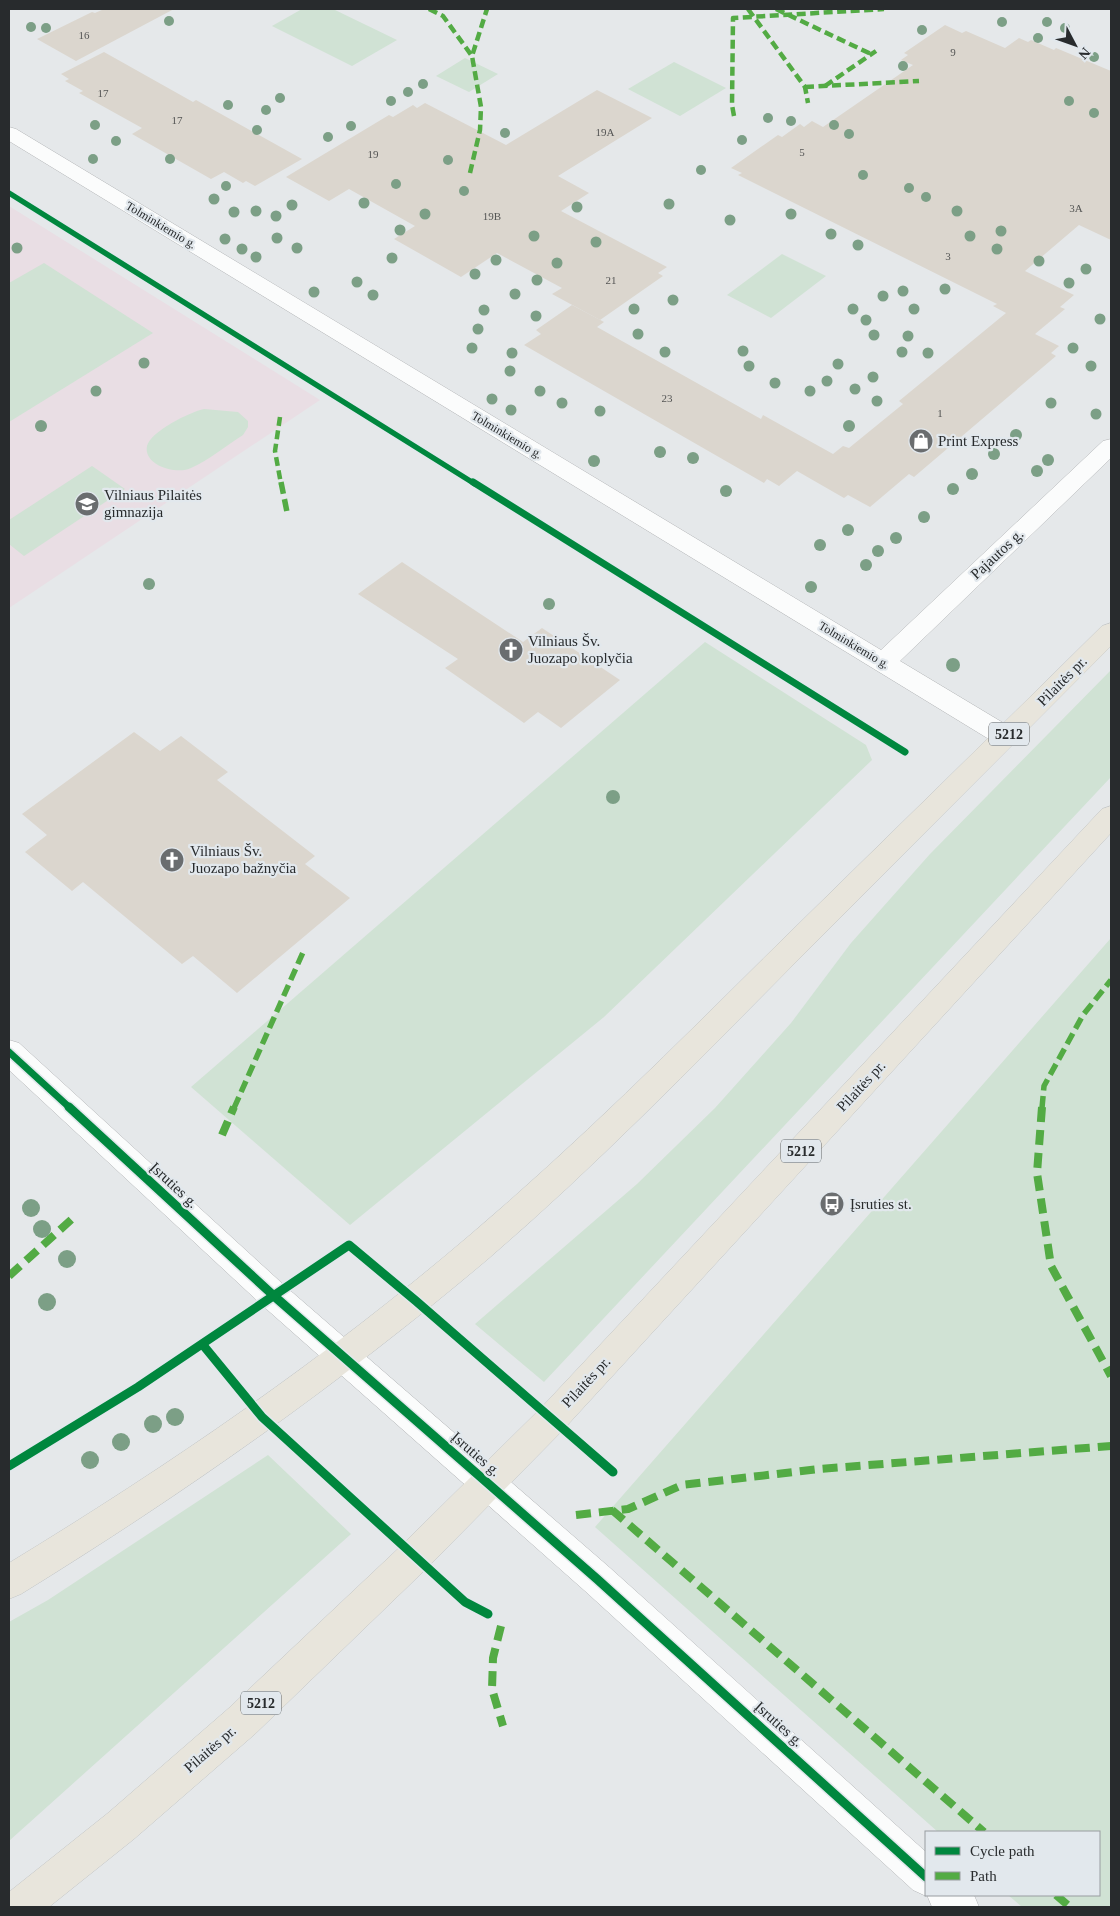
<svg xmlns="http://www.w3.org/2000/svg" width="1120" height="1916" font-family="'Times New Roman',serif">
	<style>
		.education { fill: #e9dee4 }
		.green { fill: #d0e2d4 }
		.building { fill: #dbd6ce }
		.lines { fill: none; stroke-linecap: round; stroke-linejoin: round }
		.minor-casing { stroke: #b2b4b6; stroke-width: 1 }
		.primary-casing { stroke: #c2c5c6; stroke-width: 1 }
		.minor { fill: #fbfcfc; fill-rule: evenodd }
		.primary { fill: #e8e5dc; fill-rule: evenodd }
		.quiet-far2 { stroke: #53ab44; stroke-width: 4.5; stroke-dasharray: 9 4.5; stroke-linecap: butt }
		.quiet-far1 { stroke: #53ab44; stroke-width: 5.5; stroke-dasharray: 12 5.5; stroke-linecap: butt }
		.quiet { stroke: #53ab44; stroke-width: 8; stroke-dasharray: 15 8; stroke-linecap: butt }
		.cycleway-far2-casing { stroke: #e2e8ed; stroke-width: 8 }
		.cycleway-far1-casing { stroke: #e2e8ed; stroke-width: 10 }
		.cycleway-casing { stroke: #e2e8ed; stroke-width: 12 }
		.cycleway-far2 { stroke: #00873e; stroke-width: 5.5 }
		.cycleway-far1 { stroke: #00873e; stroke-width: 7 }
		.cycleway { stroke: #00873e; stroke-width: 9 }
		.tree { fill: #7c9f86 }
		.labels { text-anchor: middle; stroke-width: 4.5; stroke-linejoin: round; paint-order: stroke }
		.far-number-label { font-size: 11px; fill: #555655 }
		.far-street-label { font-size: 12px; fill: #282b2d; stroke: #e2e8ed }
		.shield { fill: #e2e8ed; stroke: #606467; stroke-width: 1 }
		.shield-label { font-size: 14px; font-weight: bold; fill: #282b2d }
		.poi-label { font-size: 15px; fill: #282b2d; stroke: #e2e8ed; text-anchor: start }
		.street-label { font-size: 15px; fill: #282b2d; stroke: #e2e8ed }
	</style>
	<rect width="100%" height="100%" fill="#e5e8ea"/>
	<path class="education" d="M9,206L320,400L9,608Z"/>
	<g class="green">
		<path d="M302,9H333L397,40L352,66L272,26Z"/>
		<path d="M465,58L498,74L469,92L436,76Z"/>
		<path d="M674,62L726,88L680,116L628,89Z"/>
		<path d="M782,254L826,276L771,318L727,295Z"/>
		<path d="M44,263L153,333L9,422V283Z"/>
		<path d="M204,409L238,412L248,421V427L243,435C227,445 209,460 191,468C178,475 143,466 147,446C151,431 190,412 204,409Z"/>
		<path d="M92,466L125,489L24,556L9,544V520Z"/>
		<path d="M705,642L866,745L872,760L604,1017L350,1225L191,1087Z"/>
		<path d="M1111,670V777L544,1382L475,1324L637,1184L715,1108L791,1023L851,943L930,854Z"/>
		<path d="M1111,938V1907H1022L1008,1895H1099V1832H938L595,1527Z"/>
		<path d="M268,1455L351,1534L9,1841V1622L48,1600Z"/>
	</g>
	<g class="building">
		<path d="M104,9H174L76,61L37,39L92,12L95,13Z"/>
		<path d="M945,25L962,33L966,31L1005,48L1019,38L1028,42L1031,40L1054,50L1056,48L1111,71V240L1079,225L1025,271L1074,295L1060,307L1065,309L1035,334L1059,346L1051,353L1056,356L914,477L909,474L870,507L848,495L844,498L797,471L779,486L767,479L764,483L524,345L541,334L536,330L572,305L604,322L597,327L761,419L763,415L833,454L843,446L849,448L903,404L899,401L1006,313L993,306L997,304L738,175L742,173L731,168L778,135L782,137L800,124L804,127L812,121L823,127L913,65L901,60L908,55L904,53Z"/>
		<path d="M104,52L193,102L196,100L302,159L255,186L246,181L243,183L224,172L211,179L132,134L142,128L79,93L83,91L65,81L69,79L61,74Z"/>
		<path d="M597,90L652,118L558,176L589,193L561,211L667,267L658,273L663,276L600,320L552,294L562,288L497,253L461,277L394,239L415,226L349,189L329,201L286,177L389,115L393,117L413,105L417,108L425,103L506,145Z"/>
		<path d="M402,562L523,642L542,628L620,680L561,728L538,712L524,723L445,668L458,659L358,594Z"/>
		<path d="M134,732L160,751L181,736L228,772L217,780L315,856L305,864L350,898L237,993L193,956L182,964L83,882L72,891L25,852L47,835L22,814Z"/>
	</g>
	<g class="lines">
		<defs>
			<g id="minor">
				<path d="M9,127L16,129L881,650L1103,441L1111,439V458L900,661L1015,730L1019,737L1015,744L1006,747L997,744L9,141Z"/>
				<path d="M9,1040L19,1043L285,1286L609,1567L926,1852V1895H974L979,1907H932L927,1895L926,1896L913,1890L585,1591L263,1306L9,1070Z"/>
			</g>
			<g id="primary">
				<path d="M1111,623V646C1005,753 898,859 792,966C693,1066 595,1167 488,1259C341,1383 185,1493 21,1594L9,1599V1563C170,1465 326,1358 470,1235C577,1144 676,1045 776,946C885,839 994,733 1102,626Z"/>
				<path d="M1111,806V833L562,1431L426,1569L255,1734L134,1839L49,1907H9V1892L108,1813L229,1708L402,1545L540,1409L1102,809Z"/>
			</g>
		</defs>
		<use href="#minor" class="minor-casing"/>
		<use href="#primary" class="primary-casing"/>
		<use href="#minor" class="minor"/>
		<use href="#primary" class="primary"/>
		<g class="quiet-far2">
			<path d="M429,9L443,16L472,56"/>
			<path d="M748,9L805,87L808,103"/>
			<path d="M776,9L871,54"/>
			<path d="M825,86L876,51"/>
			<path d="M805,87L919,81"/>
			<path d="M734,116L732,105L733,18L884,9"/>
			<path d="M470,173L480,130L481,107L472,56L487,9"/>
			<path d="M280,417L275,451L281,484"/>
		</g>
		<g class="quiet-far1">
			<path d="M281,482L287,512"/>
			<path d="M234,1108L304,950"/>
			<path d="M1042,1108L1044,1086L1083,1015L1111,980"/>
		</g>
		<g class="quiet">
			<path d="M1042,1107L1037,1173L1051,1266L1111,1376"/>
			<path d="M222,1135L234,1107"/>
			<path d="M9,1276L73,1218"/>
			<path d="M612,1510L984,1832"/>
			<path d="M576,1515L628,1509L682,1485L819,1469L1111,1446"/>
			<path d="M501,1626L493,1658L492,1689L503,1726"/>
			<path d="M1056,1895L1070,1907"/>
		</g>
		<defs>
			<path id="cycleway-far2" d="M9,193L475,484"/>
			<g id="cycleway-far1">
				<path d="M473,482L905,752"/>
				<path d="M9,1052L70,1108"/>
			</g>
			<g id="cycleway">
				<path d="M69,1107L274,1296L597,1579L926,1877"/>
				<path d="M203,1345L262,1417L465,1602L488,1614"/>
				<path d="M9,1466L138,1387L349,1245L416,1301L613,1472"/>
			</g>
		</defs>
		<use href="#cycleway-far2" class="cycleway-far2-casing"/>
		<use href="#cycleway-far1" class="cycleway-far1-casing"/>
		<use href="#cycleway" class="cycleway-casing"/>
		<use href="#cycleway-far2" class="cycleway-far2"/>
		<use href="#cycleway-far1" class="cycleway-far1"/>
		<use href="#cycleway" class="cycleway"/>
	</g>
	<g class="tree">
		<circle cx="169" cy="21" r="5"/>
		<circle cx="1002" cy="22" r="5"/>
		<circle cx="1047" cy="22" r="5"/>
		<circle cx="31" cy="27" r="5"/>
		<circle cx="46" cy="28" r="5"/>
		<circle cx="1065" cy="28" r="5"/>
		<circle cx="922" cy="30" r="5"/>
		<circle cx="1038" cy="38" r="5"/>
		<circle cx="1094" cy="57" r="5"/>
		<circle cx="903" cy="66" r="5"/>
		<circle cx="423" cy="84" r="5"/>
		<circle cx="408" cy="92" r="5"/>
		<circle cx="280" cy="98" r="5"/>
		<circle cx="391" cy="101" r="5"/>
		<circle cx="1069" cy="101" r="5"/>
		<circle cx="228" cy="105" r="5"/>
		<circle cx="266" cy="110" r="5"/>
		<circle cx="1094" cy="113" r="5"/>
		<circle cx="768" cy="118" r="5"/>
		<circle cx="791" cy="121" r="5"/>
		<circle cx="95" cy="125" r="5"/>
		<circle cx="834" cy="125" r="5"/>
		<circle cx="351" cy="126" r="5"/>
		<circle cx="257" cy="130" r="5"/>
		<circle cx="505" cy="133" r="5"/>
		<circle cx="849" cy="134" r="5"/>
		<circle cx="328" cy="137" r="5"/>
		<circle cx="742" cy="140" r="5"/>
		<circle cx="116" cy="141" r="5"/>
		<circle cx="93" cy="159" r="5"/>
		<circle cx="170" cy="159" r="5"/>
		<circle cx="448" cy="160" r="5"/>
		<circle cx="701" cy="170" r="5"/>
		<circle cx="863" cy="175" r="5"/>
		<circle cx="396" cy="184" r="5"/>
		<circle cx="226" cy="186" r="5"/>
		<circle cx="909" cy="188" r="5"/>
		<circle cx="464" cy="191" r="5"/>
		<circle cx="926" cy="197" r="5"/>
		<circle cx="214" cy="199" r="5.5"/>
		<circle cx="364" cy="203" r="5.5"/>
		<circle cx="669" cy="204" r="5.5"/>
		<circle cx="292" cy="205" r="5.5"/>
		<circle cx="577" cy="207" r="5.5"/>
		<circle cx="256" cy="211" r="5.5"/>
		<circle cx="957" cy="211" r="5.5"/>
		<circle cx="234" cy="212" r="5.5"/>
		<circle cx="425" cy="214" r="5.5"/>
		<circle cx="791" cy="214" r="5.5"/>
		<circle cx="276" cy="216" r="5.5"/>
		<circle cx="730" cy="220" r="5.5"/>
		<circle cx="400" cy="230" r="5.5"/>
		<circle cx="1001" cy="231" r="5.5"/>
		<circle cx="831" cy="234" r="5.5"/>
		<circle cx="534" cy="236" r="5.5"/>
		<circle cx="970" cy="236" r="5.5"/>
		<circle cx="277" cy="238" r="5.5"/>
		<circle cx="225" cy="239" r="5.5"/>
		<circle cx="596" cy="242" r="5.5"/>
		<circle cx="858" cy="245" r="5.5"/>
		<circle cx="17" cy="248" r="5.5"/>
		<circle cx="297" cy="248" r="5.5"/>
		<circle cx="242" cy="249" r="5.5"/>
		<circle cx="997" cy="249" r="5.5"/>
		<circle cx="256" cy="257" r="5.5"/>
		<circle cx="392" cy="258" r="5.5"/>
		<circle cx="496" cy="260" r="5.5"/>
		<circle cx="1039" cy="261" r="5.5"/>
		<circle cx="557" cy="263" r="5.5"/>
		<circle cx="1086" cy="269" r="5.5"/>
		<circle cx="475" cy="274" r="5.5"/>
		<circle cx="537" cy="280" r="5.5"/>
		<circle cx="357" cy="282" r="5.5"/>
		<circle cx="1069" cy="283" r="5.5"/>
		<circle cx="945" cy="289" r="5.5"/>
		<circle cx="903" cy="291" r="5.5"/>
		<circle cx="314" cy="292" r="5.5"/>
		<circle cx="515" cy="294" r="5.5"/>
		<circle cx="373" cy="295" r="5.5"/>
		<circle cx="883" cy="296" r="5.5"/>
		<circle cx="673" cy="300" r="5.5"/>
		<circle cx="634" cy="309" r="5.5"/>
		<circle cx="853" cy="309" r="5.5"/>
		<circle cx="914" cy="309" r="5.5"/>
		<circle cx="484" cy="310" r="5.5"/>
		<circle cx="536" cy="316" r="5.5"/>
		<circle cx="1100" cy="319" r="5.5"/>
		<circle cx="866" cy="320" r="5.5"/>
		<circle cx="478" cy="329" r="5.5"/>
		<circle cx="638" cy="334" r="5.5"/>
		<circle cx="874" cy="335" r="5.5"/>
		<circle cx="908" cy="336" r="5.5"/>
		<circle cx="472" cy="348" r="5.5"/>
		<circle cx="1073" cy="348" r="5.5"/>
		<circle cx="743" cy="351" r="5.5"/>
		<circle cx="665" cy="352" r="5.5"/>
		<circle cx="902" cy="352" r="5.5"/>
		<circle cx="512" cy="353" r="5.5"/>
		<circle cx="928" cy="353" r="5.5"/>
		<circle cx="144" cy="363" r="5.5"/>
		<circle cx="838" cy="364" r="5.5"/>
		<circle cx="749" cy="366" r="5.5"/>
		<circle cx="1091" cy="366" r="5.5"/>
		<circle cx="510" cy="371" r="5.5"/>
		<circle cx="873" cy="377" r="5.5"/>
		<circle cx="827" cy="381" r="5.5"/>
		<circle cx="775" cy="383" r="5.5"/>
		<circle cx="855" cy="389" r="5.5"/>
		<circle cx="96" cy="391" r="5.5"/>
		<circle cx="540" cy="391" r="5.5"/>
		<circle cx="810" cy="391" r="5.5"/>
		<circle cx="492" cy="399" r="5.5"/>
		<circle cx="877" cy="401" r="5.5"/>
		<circle cx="562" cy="403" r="5.5"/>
		<circle cx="1051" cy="403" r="5.5"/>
		<circle cx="511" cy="410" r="5.5"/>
		<circle cx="600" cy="411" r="5.5"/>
		<circle cx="1096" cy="414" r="5.5"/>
		<circle cx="41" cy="426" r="6"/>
		<circle cx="849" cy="426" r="6"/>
		<circle cx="1016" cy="435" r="6"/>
		<circle cx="660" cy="452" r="6"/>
		<circle cx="994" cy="454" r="6"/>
		<circle cx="693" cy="458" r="6"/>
		<circle cx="1048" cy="460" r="6"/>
		<circle cx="594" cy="461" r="6"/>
		<circle cx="1037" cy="471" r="6"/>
		<circle cx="972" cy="474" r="6"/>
		<circle cx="953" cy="489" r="6"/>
		<circle cx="726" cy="491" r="6"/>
		<circle cx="924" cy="517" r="6"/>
		<circle cx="848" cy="530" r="6"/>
		<circle cx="896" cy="538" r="6"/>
		<circle cx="820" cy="545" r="6"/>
		<circle cx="878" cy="551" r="6"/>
		<circle cx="866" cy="565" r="6"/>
		<circle cx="149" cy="584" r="6"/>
		<circle cx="811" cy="587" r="6"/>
		<circle cx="549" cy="604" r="6"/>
		<circle cx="953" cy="665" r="7"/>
		<circle cx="613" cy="797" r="7"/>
		<circle cx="31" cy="1208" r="9"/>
		<circle cx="42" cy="1229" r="9"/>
		<circle cx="67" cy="1259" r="9"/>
		<circle cx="47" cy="1302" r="9"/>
		<circle cx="175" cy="1417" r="9"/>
		<circle cx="153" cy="1424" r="9"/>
		<circle cx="121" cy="1442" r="9"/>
		<circle cx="90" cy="1460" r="9"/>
	</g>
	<defs>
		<symbol id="shop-disc" viewBox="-11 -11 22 22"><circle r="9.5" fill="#6a6d6f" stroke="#e2e8ed"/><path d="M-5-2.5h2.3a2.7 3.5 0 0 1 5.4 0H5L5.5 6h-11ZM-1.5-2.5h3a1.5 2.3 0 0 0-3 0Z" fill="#fff"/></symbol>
		<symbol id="school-disc" viewBox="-11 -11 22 22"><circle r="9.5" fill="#6a6d6f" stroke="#e2e8ed"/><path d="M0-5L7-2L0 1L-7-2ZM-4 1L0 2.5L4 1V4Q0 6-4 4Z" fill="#fff"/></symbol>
		<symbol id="church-disc" viewBox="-11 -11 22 22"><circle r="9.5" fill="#6a6d6f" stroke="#e2e8ed"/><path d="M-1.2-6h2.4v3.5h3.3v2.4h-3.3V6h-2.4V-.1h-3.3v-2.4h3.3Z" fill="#fff"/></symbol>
		<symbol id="bus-disc" viewBox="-11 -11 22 22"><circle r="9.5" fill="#6a6d6f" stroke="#e2e8ed"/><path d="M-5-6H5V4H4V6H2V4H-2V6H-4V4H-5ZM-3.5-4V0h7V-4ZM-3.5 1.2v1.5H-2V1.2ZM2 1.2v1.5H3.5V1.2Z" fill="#fff"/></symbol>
	</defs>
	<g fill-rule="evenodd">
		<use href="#shop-disc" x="907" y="427" width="28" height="28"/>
		<use href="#school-disc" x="73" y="490" width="28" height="28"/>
		<use href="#church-disc" x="497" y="636" width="28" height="28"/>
		<use href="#church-disc" x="158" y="846" width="28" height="28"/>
		<use href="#bus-disc" x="818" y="1190" width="28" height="28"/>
	</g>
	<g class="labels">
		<g class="far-number-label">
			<text x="84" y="39">16</text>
			<text x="953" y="56">9</text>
			<text x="103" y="97">17</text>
			<text x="177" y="124">17</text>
			<text x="605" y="136">19A</text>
			<text x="802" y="156">5</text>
			<text x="373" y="158">19</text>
			<text x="1076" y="212">3A</text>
			<text x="492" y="220">19B</text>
			<text x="948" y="260">3</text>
			<text x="611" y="284">21</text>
			<text x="667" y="402">23</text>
			<text x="940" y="417">1</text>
		</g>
		<g class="far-street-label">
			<text transform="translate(161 225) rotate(31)" y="4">Tolminkiemio g.</text>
			<text transform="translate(507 435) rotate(31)" y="4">Tolminkiemio g.</text>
			<text transform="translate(854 645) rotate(31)" y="4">Tolminkiemio g.</text>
		</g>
		<g class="shield">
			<rect x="989" y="722.5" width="40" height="23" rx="4"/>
			<rect x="781" y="1139.5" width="40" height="23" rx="4"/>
			<rect x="241" y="1691.5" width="40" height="23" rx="4"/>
		</g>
		<g class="shield-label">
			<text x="1009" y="739">5212</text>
			<text x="801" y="1156">5212</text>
			<text x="261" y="1708">5212</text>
		</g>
		<g class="poi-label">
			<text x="938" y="446">Print Express</text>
			<text x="104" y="500">Vilniaus Pilaitės<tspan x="104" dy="17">gimnazija</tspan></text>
			<text x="528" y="646">Vilniaus Šv.<tspan x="528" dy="17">Juozapo koplyčia</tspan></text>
			<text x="190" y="856">Vilniaus Šv.<tspan x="190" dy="17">Juozapo bažnyčia</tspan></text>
			<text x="850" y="1209">Įsruties st.</text>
		</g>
		<g class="street-label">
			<text transform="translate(997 554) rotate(-43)" y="5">Pajautos g.</text>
			<text transform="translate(1062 681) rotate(-45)" y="5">Pilaitės pr.</text>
			<text transform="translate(861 1086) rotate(-47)" y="5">Pilaitės pr.</text>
			<text transform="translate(174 1185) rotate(43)" y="5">Įsruties g.</text>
			<text transform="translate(586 1382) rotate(-47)" y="5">Pilaitės pr.</text>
			<text transform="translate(476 1454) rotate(41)" y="5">Įsruties g.</text>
			<text transform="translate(779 1724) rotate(42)" y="5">Įsruties g.</text>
			<text transform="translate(210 1749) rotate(-41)" y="5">Pilaitės pr.</text>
		</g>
	</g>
	<rect width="1120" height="1916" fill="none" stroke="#282b2d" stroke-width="20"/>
	<rect x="925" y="1831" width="175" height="65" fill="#e2e8ed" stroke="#989ca0"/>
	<rect x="935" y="1847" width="25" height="8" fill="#00873e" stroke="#989ca0"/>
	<text x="970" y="1856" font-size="15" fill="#282b2d">Cycle path</text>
	<rect x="935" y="1872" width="25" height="8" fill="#53ab44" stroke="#989ca0"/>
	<text x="970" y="1881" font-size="15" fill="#282b2d">Path</text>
	<g transform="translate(1075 45) rotate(131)" stroke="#e2e8ed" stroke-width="4" paint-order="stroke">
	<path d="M0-4L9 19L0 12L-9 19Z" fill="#282b2d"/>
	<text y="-8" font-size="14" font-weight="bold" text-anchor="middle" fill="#282b2d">N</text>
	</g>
</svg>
